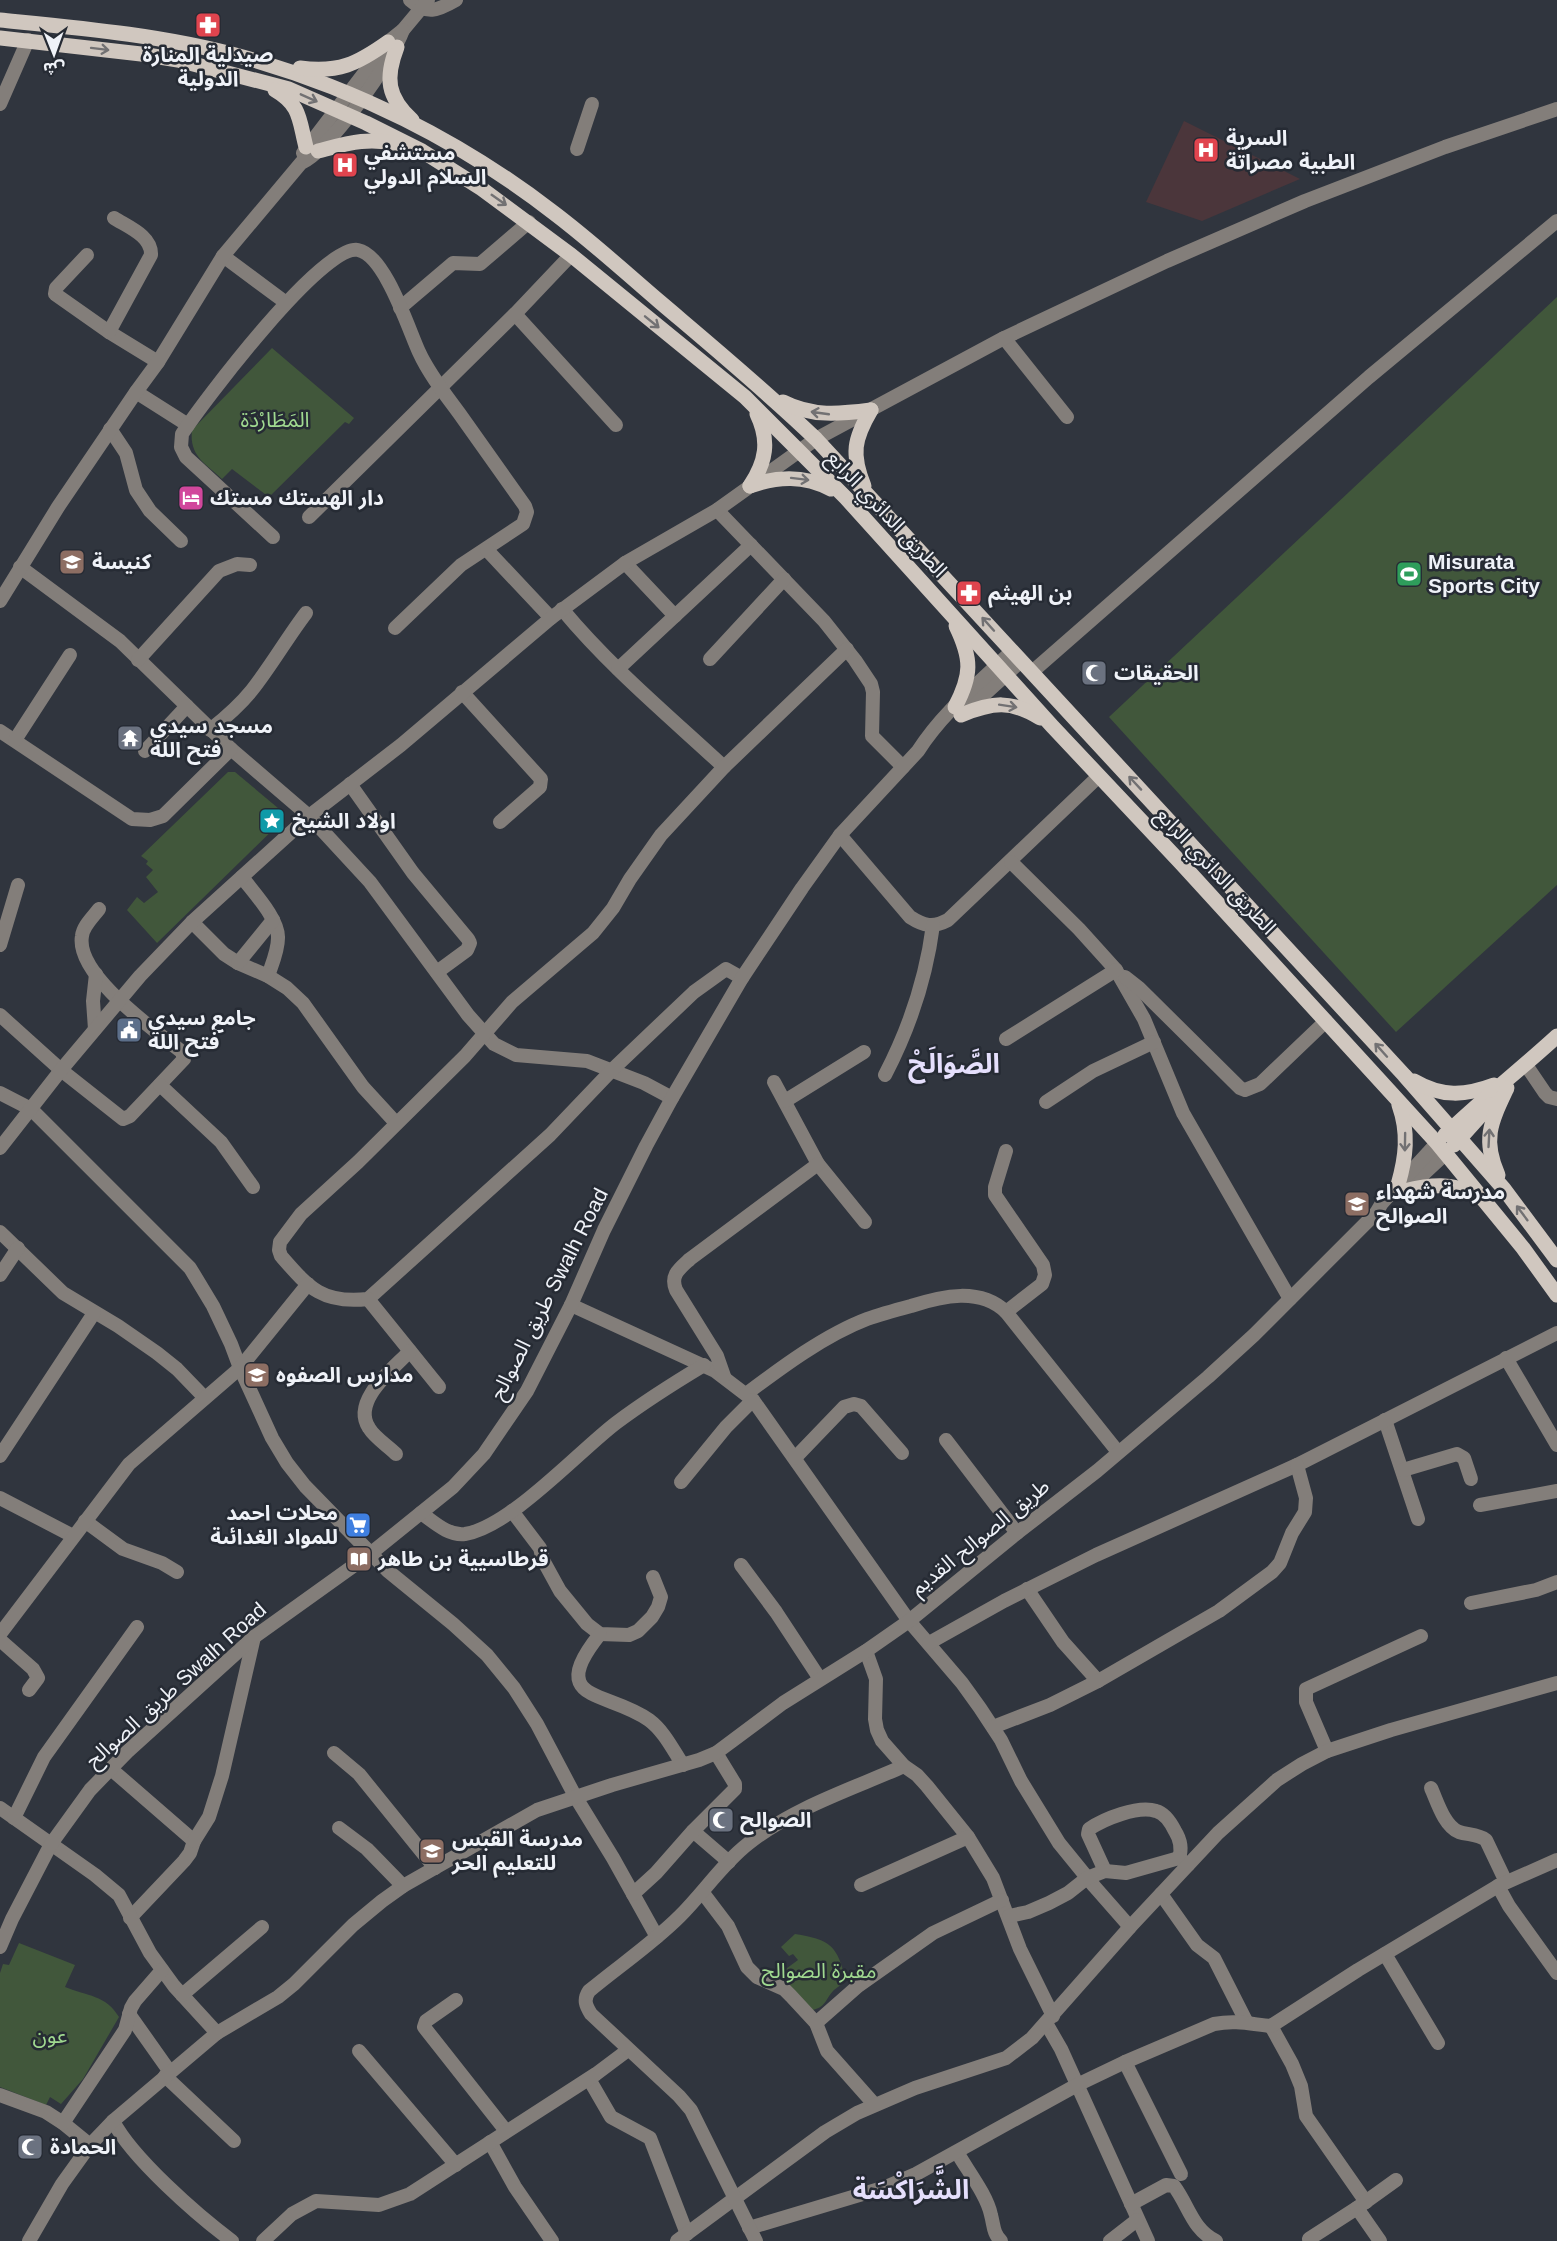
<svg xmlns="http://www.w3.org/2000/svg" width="1557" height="2241" font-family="Arial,'Noto Sans Arabic',sans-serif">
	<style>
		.medical { fill: #4b363b }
		.green { fill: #41573b }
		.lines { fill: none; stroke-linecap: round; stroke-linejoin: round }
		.minor { stroke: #837e7a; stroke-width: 14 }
		.major { stroke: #d0c7bf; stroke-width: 15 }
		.oneway { stroke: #727173 }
		.labels { text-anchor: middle; stroke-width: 5; stroke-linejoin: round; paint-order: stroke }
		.poi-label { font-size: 21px; font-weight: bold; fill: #eff2f8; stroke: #262b34; text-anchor: start }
		.park-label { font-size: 21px; fill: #a0d990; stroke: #262b34 }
		.street-label { font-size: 21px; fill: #eff2f8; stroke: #262b34 }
		.district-label { font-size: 27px; font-weight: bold; fill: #e5dffc; stroke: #262b34 }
	</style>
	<rect width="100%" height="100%" fill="#30353e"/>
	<path class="medical" d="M1184,121L1300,179L1202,221L1146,202Z"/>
	<g class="green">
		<path d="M1557,297V885L1396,1032L1109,717Z"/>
		<path d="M272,348L354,418L349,424L345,422L269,497L232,469L222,479C205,463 189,456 192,430Z"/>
		<path d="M228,772H235L284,813V819L157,943L127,910L137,897L144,903L158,892L146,877L153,870L146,864L148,861L141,856Z"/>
		<path d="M795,1934C831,1940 837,1945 846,1981C842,1984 838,1987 834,1990C826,1998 826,2007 813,2010L779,1974L798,1960L793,1954L789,1956L781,1947Z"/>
		<path d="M19,1943L75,1965L65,1987C87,1996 106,1995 119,2017L83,2079L61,2104L50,2097L46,2105L0,2087V1973L3,1964L9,1965Z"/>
	</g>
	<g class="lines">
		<g class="minor">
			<path d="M410,0C427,15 437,11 456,0"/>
			<path d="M0,104L28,40"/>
			<path d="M577,149L592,104"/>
			<path d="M303,153L388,42L403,30L428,0"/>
			<path d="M87,255L56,288L55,294L109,332L158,362"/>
			<path d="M223,256L285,302"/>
			<path d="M400,308L453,263L480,264L529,222"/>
			<path d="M515,314L616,425"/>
			<path d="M109,332L151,255C152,236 128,227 114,218"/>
			<path d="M1004,338L1067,417"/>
			<path d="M136,392L188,425"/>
			<path d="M110,429L126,453L136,490L150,511L181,541"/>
			<path d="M717,510L824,621L855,660L871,684L873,692L872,736L903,767"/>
			<path d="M309,517L515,314L571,255"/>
			<path d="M273,537L186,457L181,447L182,434C203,402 323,243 358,250C385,255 408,328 419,352C429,374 445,394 459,413C481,444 503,475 525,506L527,512L523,524L461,565L395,628"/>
			<path d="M487,550L551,618"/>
			<path d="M625,563L675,616"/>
			<path d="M20,567L120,641L231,749L309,816L370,882L468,1015L494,1044L516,1055L587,1061L644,1083L672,1098"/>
			<path d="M0,601L58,507L136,392L158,362L223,256L301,163C330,150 392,61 403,30"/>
			<path d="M562,609C610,667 669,716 724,767"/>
			<path d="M710,659L784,579"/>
			<path d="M138,660L219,571L237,564L250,565"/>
			<path d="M618,669L751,545"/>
			<path d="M1032,672L1369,377L1557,221"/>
			<path d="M462,692L541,779L540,787L500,822"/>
			<path d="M964,713L1021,661"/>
			<path d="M210,730C225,718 240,705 252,690C271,666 287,638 306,613"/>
			<path d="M0,731L132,819L150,820L163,816L231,749"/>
			<path d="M15,740L70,655"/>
			<path d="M145,751L187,706"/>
			<path d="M350,784L413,873L468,939L470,943L467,950L437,972"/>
			<path d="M840,835L910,917C924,926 933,928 948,920L1099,776"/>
			<path d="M1011,862L1079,929L1116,970L1144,1019L1183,1113L1290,1299"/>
			<path d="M242,877C253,892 279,919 278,938C278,951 272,964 268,976"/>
			<path d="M192,922L224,954L238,963L268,976L287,988L303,1003L363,1087L396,1123"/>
			<path d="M0,945L18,885"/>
			<path d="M238,963L273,920"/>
			<path d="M1125,977L1139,988L1240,1088L1245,1090L1260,1084L1326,1021"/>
			<path d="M742,978L726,969L694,992L613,1069L550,1135L368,1299C322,1304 309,1288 281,1256L279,1250L280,1242L301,1214L358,1162L465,1056L512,1002L593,933L613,908L630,879L661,835L724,767L847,649"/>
			<path d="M0,1015L61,1070L123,1119L130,1116L184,1059L182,1052C156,1031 75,975 82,936C83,926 93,917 99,909"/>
			<path d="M95,1029L93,1001L96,974"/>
			<path d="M1006,1039L1116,970"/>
			<path d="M1526,1065L1545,1093L1549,1097L1557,1099"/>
			<path d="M885,1075C910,1027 926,979 933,925"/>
			<path d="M774,1082L818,1164L865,1222"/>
			<path d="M160,1085L221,1142L253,1187"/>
			<path d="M0,1093L31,1109L190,1268L213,1306L231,1344L240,1368L272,1438L287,1463L305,1486L388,1571L453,1624L487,1655L514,1688L537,1724L575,1796L613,1858L657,1937"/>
			<path d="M785,1101L864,1052"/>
			<path d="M1046,1102L1093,1071L1154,1042"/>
			<path d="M0,1148L61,1070L140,976L192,922L309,816L401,745L551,618L625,563L717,510L816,439L1004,338L1167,261L1305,201L1445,147L1557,109"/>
			<path d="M1404,1192L1446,1153"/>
			<path d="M0,1232L63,1293L118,1326L157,1353L177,1369L204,1397"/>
			<path d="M0,1275L18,1248"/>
			<path d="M368,1299L439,1387"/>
			<path d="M571,1305L715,1371L753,1400L909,1621L962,1683L980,1708L1001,1740L1021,1781L1059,1843L1094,1886L1130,1927"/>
			<path d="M1006,1312L1042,1284L1045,1275L1043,1265L995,1195V1187L1006,1151"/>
			<path d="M1506,1358L1557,1445"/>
			<path d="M724,1376L717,1356L676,1290C670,1275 679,1269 690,1259L818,1164"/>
			<path d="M746,1394C782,1367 825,1335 867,1319C881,1314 896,1310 911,1306C942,1296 980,1287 1006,1312L1118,1452"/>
			<path d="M1385,1420L1418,1519"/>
			<path d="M946,1440L1017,1533"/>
			<path d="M396,1454C388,1446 375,1438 369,1428C351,1401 393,1369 410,1351"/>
			<path d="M0,1456L94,1313"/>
			<path d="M795,1458L844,1407L854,1404L861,1406L902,1453"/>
			<path d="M1403,1470L1457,1454L1464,1458L1471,1479"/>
			<path d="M681,1482L726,1427L753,1400"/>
			<path d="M0,1498L73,1536"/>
			<path d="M1480,1505L1557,1491"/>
			<path d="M512,1511L540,1548L543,1560L560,1591L587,1624L600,1634L629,1635L638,1631L652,1617L658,1607L661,1597L653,1577"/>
			<path d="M421,1513C434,1522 448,1536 465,1534C510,1527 578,1452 616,1423C644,1402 674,1383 704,1365"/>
			<path d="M85,1521L123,1549L162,1563L177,1572"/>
			<path d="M741,1565L776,1612L820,1679"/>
			<path d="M1027,1589L1063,1642L1098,1681"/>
			<path d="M1471,1603L1536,1590L1557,1582"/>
			<path d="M0,1634L129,1464L240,1368L308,1284"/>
			<path d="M600,1634C545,1703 607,1690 649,1720C664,1731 673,1750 683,1765"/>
			<path d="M0,1640L33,1669L38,1678L29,1690"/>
			<path d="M929,1643L1004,1601L1096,1555L1297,1465L1557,1333"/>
			<path d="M866,1651L876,1679L875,1719L877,1730L882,1741L904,1766L917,1775L927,1786L968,1837L993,1878L1020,1949L1053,2016"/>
			<path d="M993,1727L1050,1705L1098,1681L1219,1611L1272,1572L1280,1563L1292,1533L1305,1512L1306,1498L1297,1465"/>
			<path d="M1327,1751L1306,1702V1689L1421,1636"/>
			<path d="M334,1753L359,1774L435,1868"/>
			<path d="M111,1769L194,1841L190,1853L184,1861L130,1918"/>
			<path d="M1431,1788C1437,1801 1444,1826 1459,1832C1468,1835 1478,1834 1486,1840L1506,1882"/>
			<path d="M0,1808L95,1875L119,1895L150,1953L174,1986L217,2033"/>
			<path d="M14,1818L44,1757L137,1627"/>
			<path d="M339,1828L367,1849L403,1886"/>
			<path d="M693,1831L729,1862"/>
			<path d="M194,1841L209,1817L222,1776L254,1637"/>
			<path d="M1105,1871L1088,1834L1089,1829C1104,1819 1138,1805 1156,1811C1164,1813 1171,1823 1175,1831C1180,1839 1182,1849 1179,1858"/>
			<path d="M861,1885L968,1837"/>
			<path d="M1498,1886L1509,1906L1557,1973"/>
			<path d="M703,1893L728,1926L747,1967L757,1977L784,1989L791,1996L816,2023L827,2051L874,2104"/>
			<path d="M633,1894L656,1873L693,1831L735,1789V1784L716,1753"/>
			<path d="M1161,1894L1197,1945L1214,1958L1246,2021"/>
			<path d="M1009,1916L1028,1912L1049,1903L1068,1893L1087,1878L1105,1871L1126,1873L1179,1858L1188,1865"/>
			<path d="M0,1947L12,1919L51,1844L90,1790L127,1752L254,1637L370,1554L453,1487L484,1454L527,1391L571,1305L604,1230L646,1146L672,1098L742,978L802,888L840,835L918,751C942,713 980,682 1012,651"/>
			<path d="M1385,1954L1438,2043"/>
			<path d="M182,1995L262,1927"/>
			<path d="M456,2000L426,2021L424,2027L506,2131"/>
			<path d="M129,2014L170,2072"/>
			<path d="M816,2023L858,1986L933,1933L1002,1900"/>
			<path d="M1046,2023L1061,2049L1148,2241"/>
			<path d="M1271,2026L1292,2064L1301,2086L1306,2116L1366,2202"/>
			<path d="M359,2051L456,2165"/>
			<path d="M1125,2062L1181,2174"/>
			<path d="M165,2076L234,2141"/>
			<path d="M589,2079L611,2117L650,2138L687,2234"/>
			<path d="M0,2095L46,2112L63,2123L90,2145"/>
			<path d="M113,2121C132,2158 197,2215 232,2241"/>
			<path d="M63,2123L125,2030L131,2008L135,2001L162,1970"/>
			<path d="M490,2142L515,2187L552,2241"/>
			<path d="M957,2152C967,2170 987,2195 991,2215C994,2226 993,2233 1001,2241"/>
			<path d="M1131,2204L1166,2185L1174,2186C1189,2206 1192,2229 1216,2241"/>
			<path d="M749,2228L886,2187L916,2174L1077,2085L1125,2062L1214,2024C1236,2020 1250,2024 1271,2026L1358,1970L1498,1886L1557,1860"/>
			<path d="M1309,2239L1357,2208"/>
			<path d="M29,2241L62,2184L90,2145L113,2121L217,2033L278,1997L294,1984L353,1925L382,1901L403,1886L537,1810L612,1785L699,1760L716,1753L783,1703L866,1651L909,1621L1017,1533L1097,1471L1208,1377L1254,1335L1376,1213L1382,1203L1437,1143"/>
			<path d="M263,2241L292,2214L316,2201L379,2205L410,2194L596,2074L628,2050"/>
			<path d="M677,2241L825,2132L857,2113L915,2088L1006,2058L1032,2038L1130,1927L1218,1833L1277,1780L1302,1764L1327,1751L1391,1730L1557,1683"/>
			<path d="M756,2241L691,2110L679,2096L591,2014C586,2006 583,2000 589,1991C619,1966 652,1944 680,1916C704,1892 723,1863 749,1843C795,1807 852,1789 904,1766"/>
			<path d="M1110,2241L1137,2220"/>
			<path d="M1380,2241L1357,2208L1396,2180"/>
		</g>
		<g class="major">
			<path d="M0,20C80,28 161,35 239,56C353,87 461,141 554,213C591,241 625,272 660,302C713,347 766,391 816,439L1404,1075L1504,1189L1557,1260"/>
			<path d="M0,38L141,54L178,60L289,89L366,123L422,151L482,189L571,255L745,397L846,498L1052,726L1181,863L1437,1143L1523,1248L1557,1295"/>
			<path d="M397,47C385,78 387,97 412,120"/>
			<path d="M300,68C339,73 357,64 388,42"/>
			<path d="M275,90C301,105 299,120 306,147"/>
			<path d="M318,151C349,143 366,137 400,144"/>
			<path d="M783,402C812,417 840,414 871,410"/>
			<path d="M750,486C778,476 804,475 831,489"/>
			<path d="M750,486C766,462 770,441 757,414"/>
			<path d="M864,486C851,454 854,439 871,410"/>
			<path d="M955,707C972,675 972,659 956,626"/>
			<path d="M961,715C993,702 1011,700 1040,718"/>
			<path d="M1414,1081C1441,1097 1465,1096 1494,1085"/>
			<path d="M1445,1135C1481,1100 1520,1070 1557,1036"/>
			<path d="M1454,1145L1490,1105"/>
			<path d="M1498,1175C1482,1139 1491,1122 1507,1088"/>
			<path d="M1398,1185C1406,1157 1409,1133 1399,1105"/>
			<path d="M1404,1191C1433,1184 1450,1183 1477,1194"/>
		</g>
	</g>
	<defs><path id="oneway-shaft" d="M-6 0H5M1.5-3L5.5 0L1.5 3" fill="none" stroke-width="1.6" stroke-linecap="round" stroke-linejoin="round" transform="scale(1.5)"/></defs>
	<g class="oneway">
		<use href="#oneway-shaft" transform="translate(100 49) rotate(7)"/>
		<use href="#oneway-shaft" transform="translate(309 98) rotate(24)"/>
		<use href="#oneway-shaft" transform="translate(499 200) rotate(35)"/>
		<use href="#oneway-shaft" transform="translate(652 322) rotate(39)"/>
		<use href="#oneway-shaft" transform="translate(820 413) rotate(-172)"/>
		<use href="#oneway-shaft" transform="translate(800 479) rotate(7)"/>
		<use href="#oneway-shaft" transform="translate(988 624) rotate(-132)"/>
		<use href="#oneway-shaft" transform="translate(1008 706) rotate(9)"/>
		<use href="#oneway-shaft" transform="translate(1135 783) rotate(-133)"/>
		<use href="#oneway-shaft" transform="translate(1381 1050) rotate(-132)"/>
		<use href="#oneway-shaft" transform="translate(1489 1138) rotate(-87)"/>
		<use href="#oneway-shaft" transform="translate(1405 1142) rotate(91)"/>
		<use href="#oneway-shaft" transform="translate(1522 1213) rotate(-127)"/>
	</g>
	<defs>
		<symbol id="pharmacy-square" viewBox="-11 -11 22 22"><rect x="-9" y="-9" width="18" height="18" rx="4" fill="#e0444e" stroke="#262b34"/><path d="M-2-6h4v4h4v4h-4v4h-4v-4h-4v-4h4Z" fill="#fff"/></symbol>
		<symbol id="hospital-square" viewBox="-11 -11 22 22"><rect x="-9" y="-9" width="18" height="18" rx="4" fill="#e0444e" stroke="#262b34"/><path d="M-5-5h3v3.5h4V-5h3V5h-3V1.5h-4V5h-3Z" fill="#fff"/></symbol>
		<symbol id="hotel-square" viewBox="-11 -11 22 22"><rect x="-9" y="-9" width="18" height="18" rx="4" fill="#d1479c" stroke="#262b34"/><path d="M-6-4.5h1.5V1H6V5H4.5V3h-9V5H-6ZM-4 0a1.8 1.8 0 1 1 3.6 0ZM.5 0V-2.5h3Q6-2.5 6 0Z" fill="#fff"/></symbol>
		<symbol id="school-square" viewBox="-11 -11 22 22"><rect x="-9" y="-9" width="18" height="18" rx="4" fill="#8d6e63" stroke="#262b34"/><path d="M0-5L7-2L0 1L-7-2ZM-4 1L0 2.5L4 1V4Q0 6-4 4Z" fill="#fff"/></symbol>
		<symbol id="stadium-square" viewBox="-11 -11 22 22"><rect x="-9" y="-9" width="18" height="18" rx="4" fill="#2e9e5b" stroke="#262b34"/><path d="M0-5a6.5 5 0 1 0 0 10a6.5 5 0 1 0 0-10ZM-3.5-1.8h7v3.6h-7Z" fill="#fff"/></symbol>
		<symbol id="mosque-square" viewBox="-11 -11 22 22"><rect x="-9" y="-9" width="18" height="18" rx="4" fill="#6b7280" stroke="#262b34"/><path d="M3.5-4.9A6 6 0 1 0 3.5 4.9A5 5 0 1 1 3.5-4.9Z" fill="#fff"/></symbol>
		<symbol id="temple-square" viewBox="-11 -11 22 22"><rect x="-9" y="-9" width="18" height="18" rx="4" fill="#6b7280" stroke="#262b34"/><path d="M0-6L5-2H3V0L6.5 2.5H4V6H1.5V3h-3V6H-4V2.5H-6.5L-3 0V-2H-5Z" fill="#fff"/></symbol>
		<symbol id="sight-square" viewBox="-11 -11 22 22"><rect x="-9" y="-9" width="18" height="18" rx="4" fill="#0f9aa8" stroke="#262b34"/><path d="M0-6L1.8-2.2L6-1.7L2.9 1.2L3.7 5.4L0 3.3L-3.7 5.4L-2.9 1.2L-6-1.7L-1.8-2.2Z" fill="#fff"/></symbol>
		<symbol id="civic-square" viewBox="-11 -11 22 22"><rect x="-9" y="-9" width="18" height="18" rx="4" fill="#5c6f8a" stroke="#262b34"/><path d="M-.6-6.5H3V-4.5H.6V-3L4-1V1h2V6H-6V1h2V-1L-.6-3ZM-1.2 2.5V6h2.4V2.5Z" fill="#fff"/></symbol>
		<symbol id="supermarket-square" viewBox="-11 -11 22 22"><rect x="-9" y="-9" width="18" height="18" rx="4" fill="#3f7fe0" stroke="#262b34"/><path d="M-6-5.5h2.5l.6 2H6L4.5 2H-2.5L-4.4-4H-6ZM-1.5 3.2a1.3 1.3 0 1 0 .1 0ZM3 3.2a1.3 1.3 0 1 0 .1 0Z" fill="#fff"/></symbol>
		<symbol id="library-square" viewBox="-11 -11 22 22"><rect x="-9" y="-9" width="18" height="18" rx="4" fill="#8d6e63" stroke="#262b34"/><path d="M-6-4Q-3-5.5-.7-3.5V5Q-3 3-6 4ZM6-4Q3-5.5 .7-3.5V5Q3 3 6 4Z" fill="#fff"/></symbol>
	</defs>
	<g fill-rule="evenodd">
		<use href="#pharmacy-square" x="193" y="10" width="30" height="30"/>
		<use href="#hospital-square" x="1191" y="135" width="30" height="30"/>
		<use href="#hospital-square" x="330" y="150" width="30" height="30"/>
		<use href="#hotel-square" x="176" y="483" width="30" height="30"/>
		<use href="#school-square" x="57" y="547" width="30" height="30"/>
		<use href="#stadium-square" x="1394" y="559" width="30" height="30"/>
		<use href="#pharmacy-square" x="954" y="578" width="30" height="30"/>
		<use href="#mosque-square" x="1079" y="658" width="30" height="30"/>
		<use href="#temple-square" x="115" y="723" width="30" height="30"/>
		<use href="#sight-square" x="257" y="806" width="30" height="30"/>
		<use href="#civic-square" x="114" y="1015" width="30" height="30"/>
		<use href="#school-square" x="1342" y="1189" width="30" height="30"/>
		<use href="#school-square" x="242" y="1360" width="30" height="30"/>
		<use href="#supermarket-square" x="343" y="1510" width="30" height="30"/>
		<use href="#library-square" x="344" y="1544" width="30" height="30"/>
		<use href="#mosque-square" x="706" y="1805" width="30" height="30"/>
		<use href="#school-square" x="417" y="1836" width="30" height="30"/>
		<use href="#mosque-square" x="15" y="2132" width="30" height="30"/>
	</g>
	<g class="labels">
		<g class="poi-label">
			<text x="208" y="62" text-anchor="middle">صيدلية المنارة<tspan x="208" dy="24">الدولية</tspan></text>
			<text x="1226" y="145">السرية<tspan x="1226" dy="24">الطبية مصراتة</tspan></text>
			<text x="364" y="160">مستشفي<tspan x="364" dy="24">السلام الدولي</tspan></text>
			<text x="210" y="505">دار الهستك مستك</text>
			<text x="92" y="569">كنيسة</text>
			<text x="1428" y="569">Misurata<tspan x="1428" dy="24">Sports City</tspan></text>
			<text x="988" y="600">بن الهيثم</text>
			<text x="1114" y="680">الحقيقات</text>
			<text x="150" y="733">مسجد سيدي<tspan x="150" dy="24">فتح الله</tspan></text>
			<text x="292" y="828">اولاد الشيخ</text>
			<text x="148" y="1025">جامع سيدي<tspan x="148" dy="24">فتح الله</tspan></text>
			<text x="1376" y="1199">مدرسة شهداء<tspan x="1376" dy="24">الصوالح</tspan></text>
			<text x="276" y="1382">مدارس الصفوه</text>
			<text x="338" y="1520" text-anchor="end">محلات احمد<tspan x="338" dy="24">للمواد الغدائىة</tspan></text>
			<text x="378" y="1566">قرطاسيية بن طاهر</text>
			<text x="740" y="1827">الصوالح</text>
			<text x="452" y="1846">مدرسة القبس<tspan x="452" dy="24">للتعليم الحر</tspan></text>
			<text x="50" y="2154">الحمادة</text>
		</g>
		<g class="park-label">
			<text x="275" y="427">المَطَارْدَة</text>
			<text x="819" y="1978">مقبرة الصوالح</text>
			<text x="50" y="2043">عون</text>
		</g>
		<g class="street-label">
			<text transform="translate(887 514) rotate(47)" y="7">الطريق الدائري الرابع</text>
			<text transform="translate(1216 871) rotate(47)" y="7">الطريق الدائري الرابع</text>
			<text transform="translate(549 1294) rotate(-63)" y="7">طريق الصوالح Swalh Road</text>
			<text transform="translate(980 1537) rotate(-39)" y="7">طريق الصوالح القديم</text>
			<text transform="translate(176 1685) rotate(-42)" y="7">طريق الصوالح Swalh Road</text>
		</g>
		<g class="district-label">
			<text x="954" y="1073">الصَّوَالَحْ</text>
			<text x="911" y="2199">الشَّرَاكْسَة</text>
		</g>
	</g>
	<g transform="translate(54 54) rotate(179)" stroke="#262b34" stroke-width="4.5" paint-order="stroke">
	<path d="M0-4.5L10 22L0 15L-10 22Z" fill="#eff2f8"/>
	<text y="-9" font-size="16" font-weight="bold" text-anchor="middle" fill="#eff2f8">ش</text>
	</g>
</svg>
